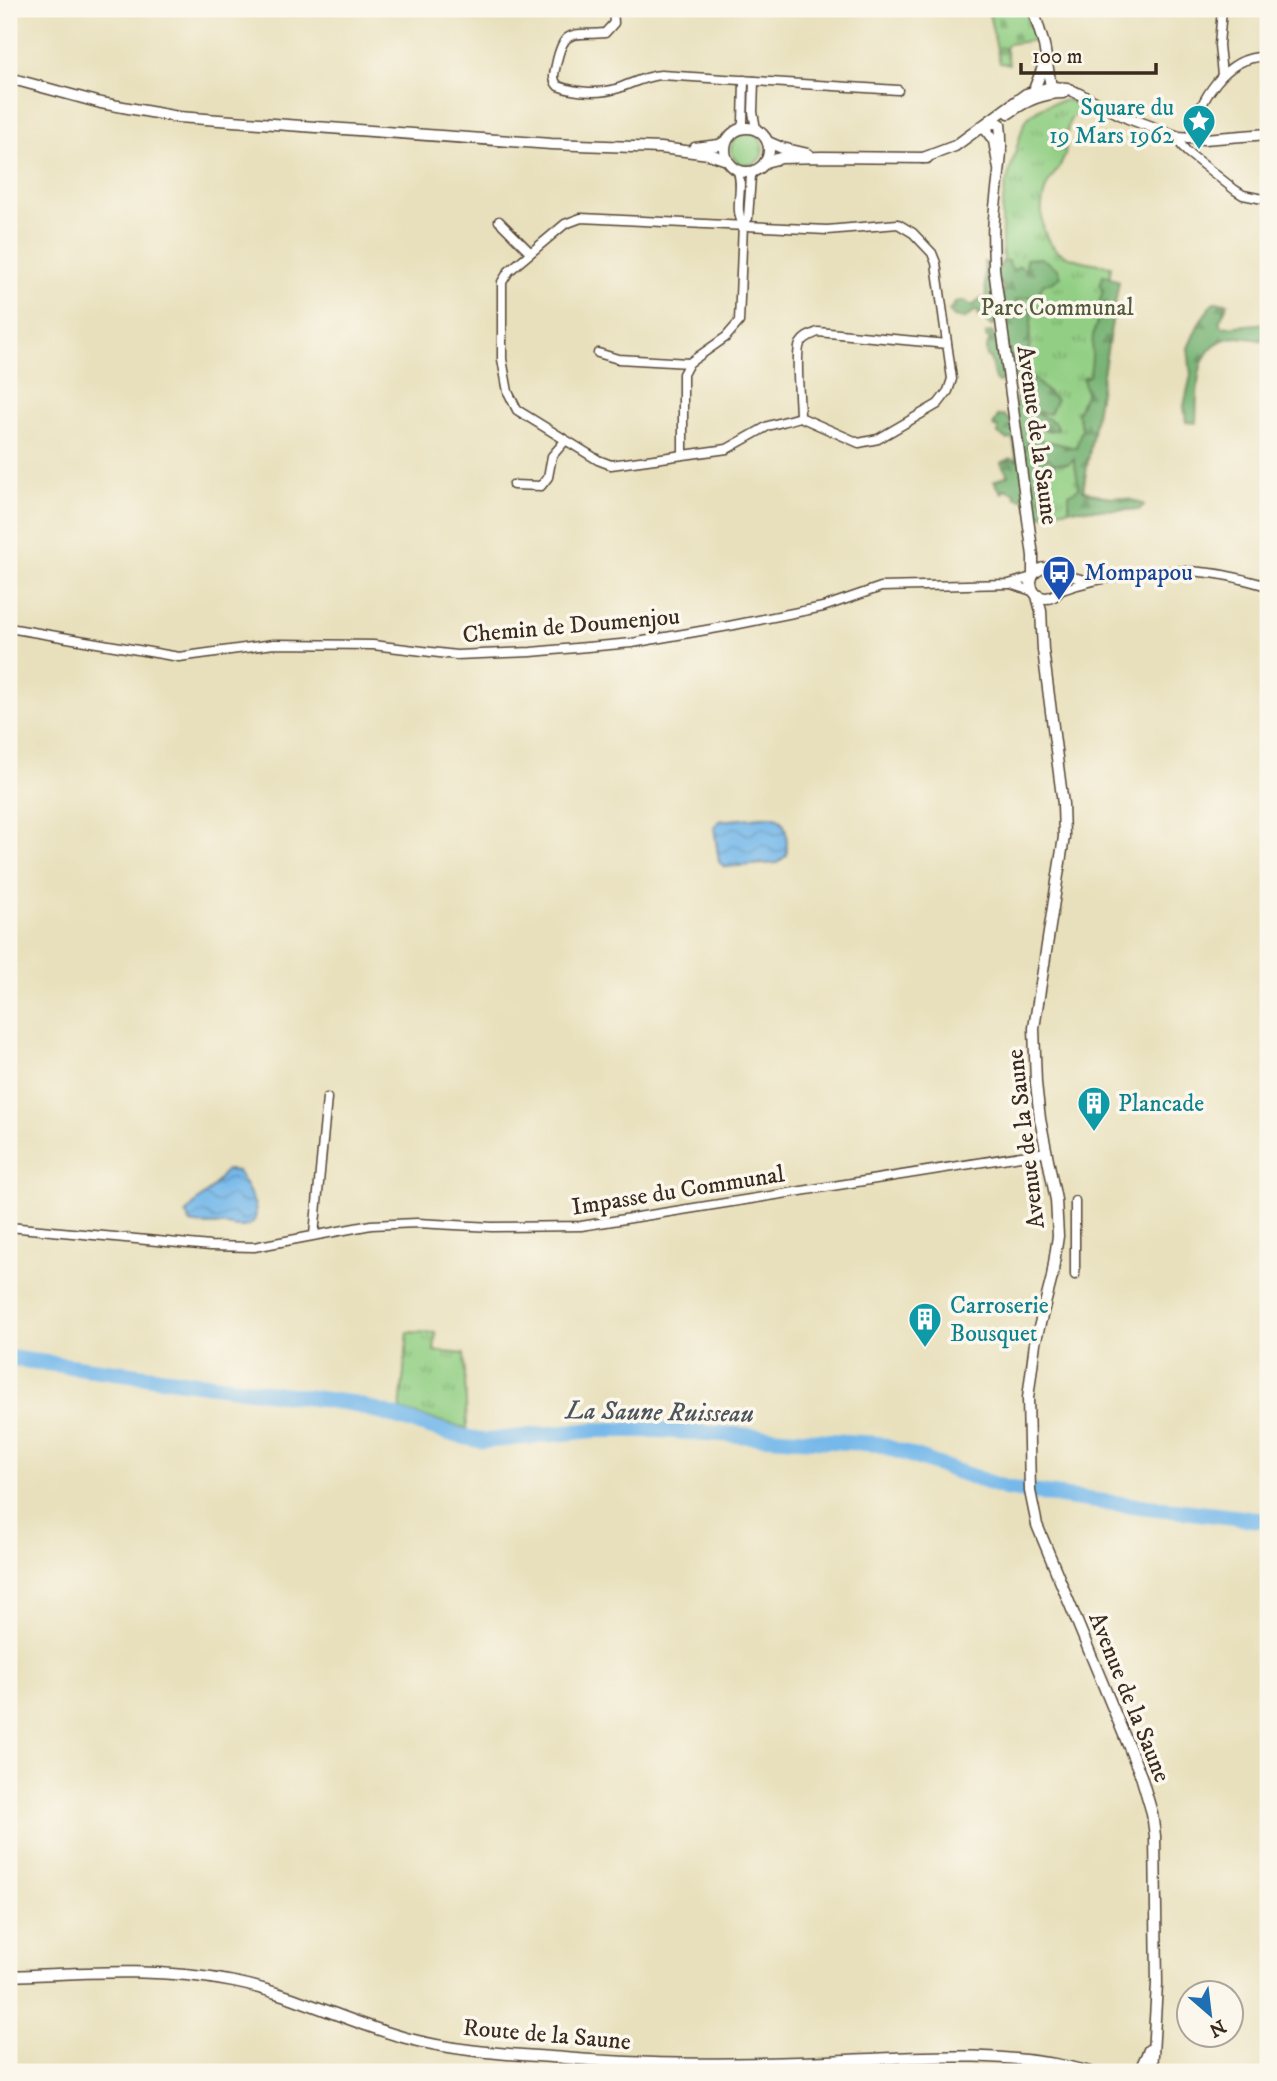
<svg xmlns="http://www.w3.org/2000/svg" width="1277" height="2081" font-family="'IM FELL DW Pica',serif">
	<style>
		.grass { fill: url(#grass-tufts); stroke: #667c51; stroke-width: 2 }
		.forest { fill: url(#forest-firs); stroke: #586e48; stroke-width: 2 }
		.cemetery { fill: url(#cemetery-stones); stroke: #667c51; stroke-width: 2 }
		.water { fill: url(#water-waves); stroke: #587184; stroke-width: 2 }
		.lines { fill: none; stroke-linecap: round; stroke-linejoin: round }
		.river { stroke: #74b8ea; stroke-width: 16 }
		.minor-casing { stroke: #554536; stroke-width: 11 }
		.tertiary-casing { stroke: #554536; stroke-width: 13 }
		.minor { stroke: #fff; stroke-width: 8 }
		.tertiary { stroke: #fff; stroke-width: 10 }
		.labels { text-anchor: middle; stroke-width: 7; stroke-linejoin: round; paint-order: stroke }
		.culture-label { font-size: 24px; fill: #0d838f; stroke: #fbf7ec; text-anchor: start }
		.park-label { font-size: 24px; fill: #555c3d; stroke: #fbf7ec }
		.street-label { font-size: 24px; fill: #3b2a1e; stroke: #fbf7ec }
		.transit-label { font-size: 24px; fill: #164399; stroke: #fbf7ec; text-anchor: start }
		.water-label { font-size: 26px; font-style: italic; fill: #4c555b; stroke: #fbf7ec }
	</style>
	<defs>
		<pattern id="grass-tufts" width="24" height="20" patternUnits="userSpaceOnUse" patternTransform="scale(1.75)"><rect width="24" height="20" fill="#92cf84"/><path d="M3 7l-1-3M5 7V3M7 7l1-3M15 17l-1-3M17 17v-4M19 17l1-3" fill="none" stroke="#78a86b"/></pattern>
		<pattern id="forest-firs" width="22" height="20" patternUnits="userSpaceOnUse" patternTransform="scale(1.75)"><rect width="22" height="20" fill="#75b272"/><path d="M5 1l3.5 6h-7zM16 11l3.5 6h-7z" fill="#61915d"/></pattern>
		<pattern id="cemetery-stones" width="16" height="16" patternUnits="userSpaceOnUse" patternTransform="scale(1.75)"><rect width="16" height="16" fill="#92cf84"/><path d="M2 7V4a2 2 0 0 1 4 0v3zM10 15v-3a2 2 0 0 1 4 0v3z" fill="#78a86b"/></pattern>
		<pattern id="water-waves" width="16" height="10" patternUnits="userSpaceOnUse" patternTransform="scale(1.75)"><rect width="16" height="10" fill="#74b8ea"/><path d="M0 5q4-4 8 0t8 0" fill="none" stroke="#6096bd"/></pattern>
	</defs>
	<rect width="100%" height="100%" fill="#fbf7ec"/>
	<filter id="ink" filterUnits="userSpaceOnUse"><feTurbulence type="fractalNoise" baseFrequency=".0143" numOctaves="2"/><feDisplacementMap in="SourceGraphic" scale="14" xChannelSelector="R" yChannelSelector="G"/><feConvolveMatrix kernelMatrix="1 2 1 2 8 2 1 2 1" color-interpolation-filters="sRGB"/></filter>
	<filter id="wash" filterUnits="userSpaceOnUse"><feTurbulence type="fractalNoise" baseFrequency=".00686" numOctaves="4" result="noise"/><feDisplacementMap in="SourceGraphic" scale="28" xChannelSelector="R" yChannelSelector="G"/><feGaussianBlur stdDeviation="1.57" result="paint"/><feColorMatrix in="noise" values="0 0 0 0 0 0 0 0 0 0 0 0 0 0 0 0 0 1.4 0 .05"/><feComposite in="paint" operator="in"/></filter>
	<g filter="url(#wash)">
		<rect width="100%" height="100%" fill="#e8e0bc"/>
		<g class="grass">
			<path d="M1067,100L1091,110C1056,112 1072,143 1063,160C1059,170 1050,177 1046,188C1042,200 1040,213 1043,226C1049,260 1083,261 1111,266L1076,506L1069,509L1032,515L1002,249V210L1005,187L1024,123C1034,108 1050,103 1067,100Z"/>
			<circle cx="747" cy="149" r="16"/>
			<path d="M408,1332L436,1333L434,1351L464,1354L467,1429L400,1410Z"/>
		</g>
		<g class="forest">
			<path d="M1041,258L1058,269L1061,276L1052,283H1044L1038,295L1016,300L1017,303H1026L1032,311L1029,350L1022,357L1026,372L1056,400L1050,414L1038,412V414L1054,422L1058,429L1049,431L1035,427L1031,431L1034,438L1076,448L1082,428L1077,413L1086,393L1083,378L1089,376C1095,359 1089,338 1097,323L1095,318L1103,290L1100,286L1103,275L1119,281L1083,490C1102,500 1124,494 1144,505L1139,510L1069,509V494L1079,488L1074,459L1068,464L1051,463V460L1048,458L1041,465L1044,474L1051,482L1049,492L1040,498L1043,503L1049,504L1053,511L1042,516L1027,508L1028,500L1016,498L1015,493L1005,489L1002,493L994,481L1008,475L1001,463L1011,458L1017,461L1013,438L1008,440L998,434V428L993,426L998,416L1004,415L1013,424L1017,391L1021,389V385L1010,380L1011,371L1014,366L1013,359L1003,362L1001,371L1005,378L999,382L995,380L990,358L987,357L986,348L990,340L986,337V333L992,332L1003,350V286L997,281L994,289V308L999,314L996,323L992,326L978,315L979,311H975L964,319L954,317L949,311L955,303L965,301L972,306L981,299L986,298L984,262L999,268L1003,261H1008L1013,271L1019,266L1026,270V259Z"/>
			<path d="M1214,302L1228,303L1219,322L1223,327L1268,323V342C1256,340 1242,335 1230,338C1192,346 1198,394 1196,423L1186,422L1184,406L1191,375L1188,348L1200,321Z"/>
		</g>
		<path class="cemetery" d="M988,9H1025L1037,40L1008,44L1005,48L1009,64L1000,63Z"/>
		<g class="water">
			<path d="M774,816C790,823 786,840 787,855L777,863L725,867L719,862L714,827L719,821Z"/>
			<path d="M227,1170L237,1171C245,1184 272,1223 242,1227C236,1228 230,1225 225,1225C213,1224 202,1226 190,1223L186,1213C193,1205 199,1199 207,1193C214,1188 219,1176 227,1170Z"/>
		</g>
		<g class="lines">
			<path class="river" d="M9,1358L350,1403L456,1435L483,1441L594,1430H658L878,1444L1005,1488L1088,1500L1268,1521"/>
		</g>
	</g>
	<g filter="url(#ink)">
		<g class="lines">
			<defs>
				<g id="minor">
					<path d="M613,9L614,23L605,33C573,36 564,26 556,65C554,74 552,79 558,86C576,93 601,94 619,88C633,83 645,76 661,75L898,90"/>
					<path d="M1222,75L1219,45L1222,9"/>
					<path d="M754,81L753,112L756,129"/>
					<path d="M741,128L743,123L744,80"/>
					<path d="M1179,137V142L1187,152L1235,190L1243,195L1268,200"/>
					<path d="M1190,139C1199,101 1225,54 1268,57"/>
					<path d="M581,218L827,230L898,224L913,233L932,253L936,263L952,379L948,391L938,404L878,439L859,443L800,417L768,426L727,449L611,465L598,460L517,410L508,392L502,359V282L509,271L565,224Z"/>
					<path d="M499,221L530,252"/>
					<path d="M743,224L748,218L751,176L754,171"/>
					<path d="M598,353L618,359L689,363"/>
					<path d="M800,417C800,402 795,355 800,344C804,337 811,335 818,332L947,344"/>
					<path d="M683,454V374L689,363L726,337L739,322L743,224C733,208 745,187 737,169"/>
					<path d="M513,485L541,486L548,477L552,456L565,441"/>
					<path d="M1058,573L1085,580"/>
					<path d="M1011,584L1032,591"/>
					<path d="M1059,591C1100,576 1167,567 1210,573C1230,575 1249,581 1268,586"/>
					<path d="M9,628L179,657L274,644L373,645L456,655L531,652L632,643L729,626L823,607L881,587L1009,584L1032,577"/>
					<path d="M1075,1201V1275"/>
					<path d="M9,1227L210,1246L254,1247L371,1225L417,1223L492,1227L581,1226L1046,1152"/>
					<path d="M314,1235L327,1098"/>
					<path d="M9,2071L17,2072"/>
				</g>
				<g id="tertiary">
					<path d="M1033,9L1044,45L1051,87"/>
					<path d="M9,78L101,103L178,117L551,144L661,148L709,154L727,160"/>
					<path d="M1039,92L1035,87L1045,62"/>
					<path d="M1009,113C1025,101 1042,93 1063,93"/>
					<circle cx="747" cy="150" r="22"/>
					<path d="M768,142L782,148L808,154"/>
					<path d="M695,148L719,145L726,141"/>
					<path d="M923,158L955,146L1026,94L1051,87L1067,88L1128,118L1179,137L1204,139L1268,134"/>
					<path d="M765,162L781,158L822,157L927,158"/>
					<path d="M999,169L994,141L987,131L989,122L1000,124C1004,156 996,187 994,219C992,235 994,252 994,269L1033,556V574"/>
					<circle cx="1046" cy="583" r="15"/>
					<path d="M1037,596L1041,611L1043,650L1063,804L1064,837L1034,1028L1036,1083L1040,1119L1056,1200L1058,1236L1052,1277L1035,1343L1028,1398L1030,1491L1037,1525L1141,1776L1152,1813L1155,1836L1157,1984L1152,2072"/>
					<path d="M9,1976C84,1973 159,1967 234,1982C295,1994 347,2022 406,2038C457,2052 511,2054 564,2058C652,2066 739,2064 828,2061C914,2057 1006,2049 1090,2072"/>
					<path d="M1139,2072L1149,2050"/>
				</g>
			</defs>
			<use href="#minor" class="minor-casing"/>
			<use href="#tertiary" class="tertiary-casing"/>
			<use href="#minor" class="minor"/>
			<use href="#tertiary" class="tertiary"/>
		</g>
	</g>
	<defs>
		<symbol id="sight-pin" viewBox="-11 -11 22 30"><path d="M0 17L-7.5 6A9.5 9.5 0 1 1 7.5 6Z" fill="#0f9aa8" stroke="#fbf7ec"/><path d="M0-6L1.8-2.2L6-1.7L2.9 1.2L3.7 5.4L0 3.3L-3.7 5.4L-2.9 1.2L-6-1.7L-1.8-2.2Z" fill="#fff"/></symbol>
		<symbol id="bus-pin" viewBox="-11 -11 22 30"><path d="M0 17L-7.5 6A9.5 9.5 0 1 1 7.5 6Z" fill="#1a4fb4" stroke="#fbf7ec"/><path d="M-5-6H5V4H4V6H2V4H-2V6H-4V4H-5ZM-3.5-4V0h7V-4ZM-3.5 1.2v1.5H-2V1.2ZM2 1.2v1.5H3.5V1.2Z" fill="#fff"/></symbol>
		<symbol id="building-pin" viewBox="-11 -11 22 30"><path d="M0 17L-7.5 6A9.5 9.5 0 1 1 7.5 6Z" fill="#0f9aa8" stroke="#fbf7ec"/><path d="M-4-6H4V6H1V3H-1V6H-4ZM-2.5-4.3h1.7v1.8h-1.7ZM.8-4.3h1.7v1.8H.8ZM-2.5-1h1.7V.8h-1.7ZM.8-1h1.7V.8H.8Z" fill="#fff"/></symbol>
	</defs>
	<g fill-rule="evenodd">
		<use href="#sight-pin" x="1180" y="102" width="38" height="52"/>
		<use href="#bus-pin" x="1040" y="553" width="38" height="52"/>
		<use href="#building-pin" x="1075" y="1084" width="38" height="52"/>
		<use href="#building-pin" x="906" y="1300" width="38" height="52"/>
	</g>
	<g class="labels">
		<g class="culture-label">
			<text x="1174" y="115" text-anchor="end">Square du<tspan x="1174" dy="28">19 Mars 1962</tspan></text>
			<text x="1118" y="1111">Plancade</text>
			<text x="950" y="1313">Carroserie<tspan x="950" dy="28">Bousquet</tspan></text>
		</g>
		<g class="park-label">
			<text x="1057" y="315">Parc Communal</text>
		</g>
		<g class="street-label">
			<text transform="translate(1038 435) rotate(82)" y="8">Avenue de la Saune</text>
			<text transform="translate(571 625) rotate(-5)" y="8">Chemin de Doumenjou</text>
			<text transform="translate(1025 1139) rotate(-97)" y="8">Avenue de la Saune</text>
			<text transform="translate(678 1190) rotate(-9)" y="8">Impasse du Communal</text>
			<text transform="translate(1130 1697) rotate(68)" y="8">Avenue de la Saune</text>
			<text transform="translate(547 2034) rotate(5)" y="8">Route de la Saune</text>
		</g>
		<g class="transit-label">
			<text x="1084" y="580">Mompapou</text>
		</g>
		<g class="water-label">
			<text transform="translate(660 1411) rotate(1)" y="9">La Saune Ruisseau</text>
		</g>
	</g>
	<rect width="1277" height="2081" fill="none" stroke="#fbf7ec" stroke-width="35"/>
	<g transform="translate(1210 2014) rotate(152)"><circle r="33" fill="#fbf7ec" stroke="#aea59a" stroke-width="2"/>
	<path d="M0-5L12 26L0 18L-12 26Z" fill="#1f6fb2"/>
	<text y="-10" font-size="19" font-weight="bold" text-anchor="middle" fill="#3b2a1e">N</text>
	</g>
	<path d="M1021 63v10h135v-10" fill="none" stroke="#3b2a1e" stroke-width="3.5"/>
	<text x="1032" y="63" font-size="21" fill="#3b2a1e" stroke="#fbf7ec" stroke-width="5" paint-order="stroke">100 m</text>
</svg>
